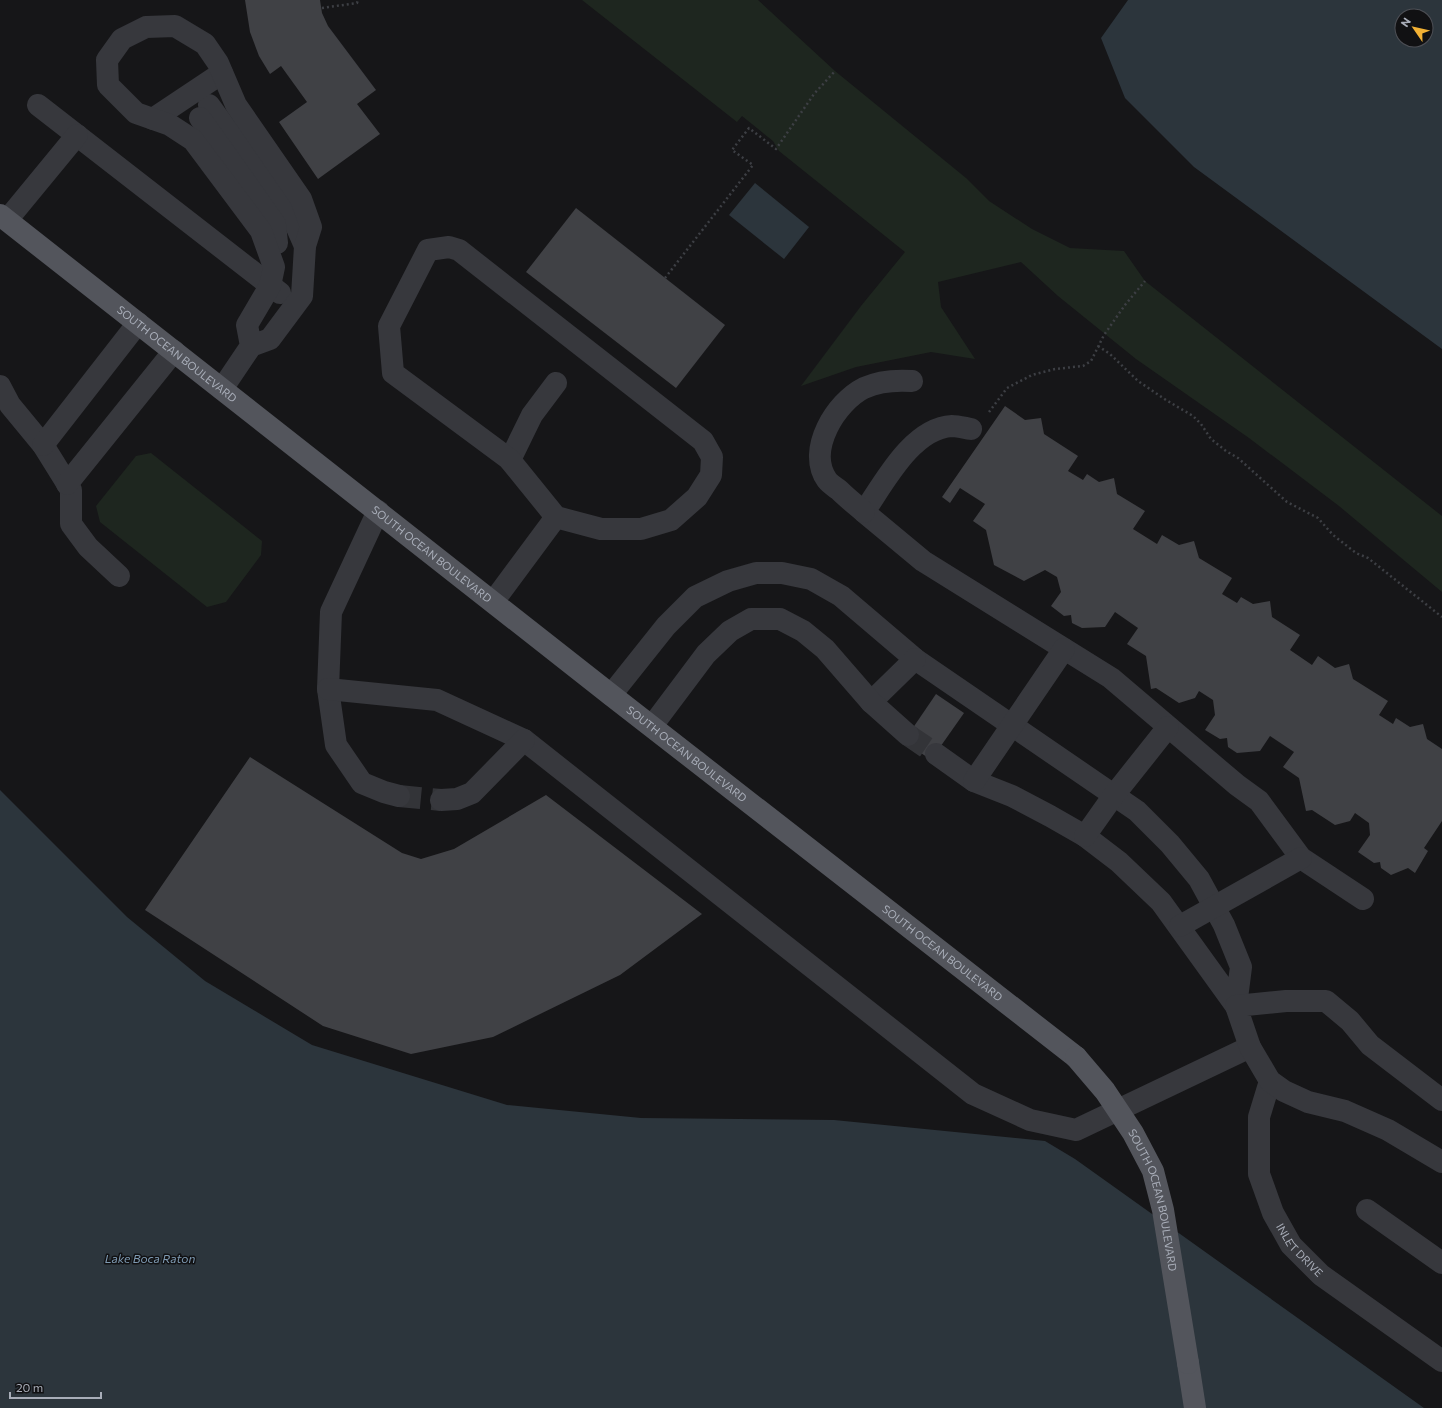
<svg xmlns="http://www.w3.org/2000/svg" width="1442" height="1408" font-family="Commissioner,sans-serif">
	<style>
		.green { fill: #1e261f }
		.water { fill: #2c353c; fill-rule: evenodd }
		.building { fill: #404145 }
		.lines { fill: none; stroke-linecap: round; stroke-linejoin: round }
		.minor-tunnel { stroke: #333438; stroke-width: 22; stroke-dasharray: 22 11; stroke-linecap: butt }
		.path { stroke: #3d3f44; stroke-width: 2.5; stroke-dasharray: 2 3; stroke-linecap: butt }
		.minor { stroke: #37383d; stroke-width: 22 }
		.major { stroke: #53555c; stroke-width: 22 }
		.major-bridge { stroke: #53555c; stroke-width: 22 }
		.labels { text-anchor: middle; stroke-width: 3; stroke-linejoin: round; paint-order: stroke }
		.street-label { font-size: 11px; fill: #a8adb8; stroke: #111113 }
		.water-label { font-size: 12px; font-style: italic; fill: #7f9bb3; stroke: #111113 }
	</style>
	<rect width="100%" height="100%" fill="#161618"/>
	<g class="green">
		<path d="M582,0H758L835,71L966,178L989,201L1032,229L1070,248L1124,251L1145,281L1442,516V592L1339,506L1249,438L1136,359L1058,296L1021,262L938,282L941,307L975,359L931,352L856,367L801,386L861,306L905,252L779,151L773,141L742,116L737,122Z"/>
		<path d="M151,453L262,541L261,555L226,602L207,607L100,522L96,506L136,456Z"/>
	</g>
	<g class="water">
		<path d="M1128,0H1442V349L1194,167L1125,98L1101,38ZM1402,16H1426V40H1402Z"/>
		<path d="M755,183L809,227L784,259L729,215Z"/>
		<path d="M0,790L127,917L205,981L312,1045L507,1105L641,1118L834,1120L1045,1141L1075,1159L1424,1408H0Z"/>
	</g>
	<g class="building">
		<path d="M245,0H320L322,13L328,26L376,90L357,104L380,134L318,179L279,122L307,102L281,66L270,74L259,56L250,32Z"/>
		<path d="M576,208L725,325L676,388L526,272Z"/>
		<path d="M1005,406L1025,420L1041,418L1044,434L1078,456L1068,471L1083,480L1087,474L1099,482L1114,478L1117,494L1145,511L1133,529L1157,544L1162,535L1179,545L1194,541L1199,558L1232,578L1222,594L1237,603L1241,597L1253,604L1270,601L1272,617L1300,635L1290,650L1312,665L1318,656L1335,668L1349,664L1353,679L1388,701L1379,715L1393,724L1396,718L1410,727L1423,724L1427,739L1442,749V821L1424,848L1428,851L1415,873L1408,868L1391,875L1381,868L1380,862L1374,863L1358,852L1370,835L1369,823L1355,813L1350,821L1335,825L1312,810L1306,811L1299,778L1283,767L1294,752L1270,736L1260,751L1237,753L1228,747L1227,738L1220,739L1205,730L1215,715L1213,700L1199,691L1195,698L1179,703L1156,688L1151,689L1146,656L1127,644L1138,628L1115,612L1105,627L1082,628L1072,623L1071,615L1064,616L1051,606L1061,592L1057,577L1045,570L1024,581L994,565L986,530L973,521L985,504L960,488L950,503L942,497Z"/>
		<path d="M936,694L964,713L931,760L904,741Z"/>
		<path d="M250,757L402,853L421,859L454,849L546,795L702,914L620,975L493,1037L411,1054L323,1026L145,910Z"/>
	</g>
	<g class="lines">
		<g class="minor-tunnel">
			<path d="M908,735L936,754"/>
			<path d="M399,796L441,800"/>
		</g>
		<g class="path">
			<path d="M322,8L357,3L358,0"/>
			<path d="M665,278L753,165L732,150L749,128L776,149L814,94L835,71"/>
			<path d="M1098,346L1110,354L1138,381L1166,400L1193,416L1201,424L1211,439L1226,451L1238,458L1287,502L1318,518L1333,535L1356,553L1368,558L1442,617"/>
			<path d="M989,412L1007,388L1032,375L1055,369L1083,366L1091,361L1104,335L1125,305L1145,281"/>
		</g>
		<g class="minor">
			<path d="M38,105L280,293"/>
			<path d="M209,105L294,221L305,246"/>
			<path d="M200,118L275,224L277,243"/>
			<path d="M153,119L222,73"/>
			<path d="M7,220L77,135"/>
			<path d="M0,386L10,405L43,445L71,490V524L88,547L119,576"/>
			<path d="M222,389L251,346L270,339L302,296L305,246L311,227L301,199L236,105L218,63L205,44L175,26L146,27L122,39L107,60L108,85L136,113L170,125L193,140L261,231L274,267L270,286L247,325L251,346"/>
			<path d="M971,429C965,428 958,426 952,426C912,428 884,483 864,512L923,561L1111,678L1237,785L1259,801L1301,858L1363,899"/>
			<path d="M43,445L138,323"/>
			<path d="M510,460L532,415L556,383"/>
			<path d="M67,484L174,351"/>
			<path d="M378,511L331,612L328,689L336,745L362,783L384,792L399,796"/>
			<path d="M864,512C856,505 847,498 839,490C835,487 830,484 827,480C806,450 836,402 864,388C879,381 897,380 912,381"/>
			<path d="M493,602L556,517L509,459L393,373L389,326L428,250L449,247L459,250L703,441L712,457L711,475L697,497L671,520L641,529H601L556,517"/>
			<path d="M328,689L437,700L524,740L973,1094L1030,1120L1076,1130L1250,1047"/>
			<path d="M611,695L666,626L695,597L728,581L756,573H782L811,579L841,596L915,659L1137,811L1170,844L1199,879L1224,925L1241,967L1236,1006L1161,902L1119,862L1085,836L1050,816L1012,796L974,781L936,754"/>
			<path d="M871,702L915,659"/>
			<path d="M652,726L706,654L730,631L751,619H780L803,631L825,649L871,702L908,735"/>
			<path d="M974,781L1064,649"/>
			<path d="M441,800L457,799L472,793L524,740"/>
			<path d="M1085,836L1114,795L1168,727"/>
			<path d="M1180,926L1301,858"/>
			<path id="s1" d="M1270,1081L1259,1117V1174L1273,1213L1291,1245L1321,1275L1442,1361"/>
			<path d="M1442,1100L1370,1045L1350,1021L1326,1001H1286L1236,1006L1250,1047L1270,1081L1284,1091L1308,1102L1345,1111L1388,1130L1442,1162"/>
			<path d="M1367,1210L1442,1263"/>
		</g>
		<g class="major">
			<path id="s2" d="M0,215L611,695L1076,1057"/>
			<path d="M1188,1363L1195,1408"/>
		</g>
		<path class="major-bridge" id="s3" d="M1076,1057L1105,1091L1133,1133L1153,1171L1163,1210L1188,1363"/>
	</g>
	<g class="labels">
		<g class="street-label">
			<text dy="4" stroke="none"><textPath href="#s2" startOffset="225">SOUTH OCEAN BOULEVARD</textPath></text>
			<text dy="4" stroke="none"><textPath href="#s2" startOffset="549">SOUTH OCEAN BOULEVARD</textPath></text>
			<text dy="4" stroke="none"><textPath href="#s2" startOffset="873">SOUTH OCEAN BOULEVARD</textPath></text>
			<text dy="4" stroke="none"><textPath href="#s2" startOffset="1197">SOUTH OCEAN BOULEVARD</textPath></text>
			<text dy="4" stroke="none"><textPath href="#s3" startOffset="166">SOUTH OCEAN BOULEVARD</textPath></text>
			<text dy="4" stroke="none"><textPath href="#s1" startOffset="182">INLET DRIVE</textPath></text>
		</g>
		<g class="water-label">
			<text x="150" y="1263">Lake Boca Raton</text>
		</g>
	</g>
	<g transform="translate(1414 28) rotate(304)"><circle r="19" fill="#111113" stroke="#4d4f55"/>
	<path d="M0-3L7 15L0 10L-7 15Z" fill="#f2b134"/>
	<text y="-6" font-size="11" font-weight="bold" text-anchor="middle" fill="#a8adb8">N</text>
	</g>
	<path d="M10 1392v6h91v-6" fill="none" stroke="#a8adb8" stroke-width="2"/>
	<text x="16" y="1392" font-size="12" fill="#a8adb8" stroke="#111113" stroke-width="3" paint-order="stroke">20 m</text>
</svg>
